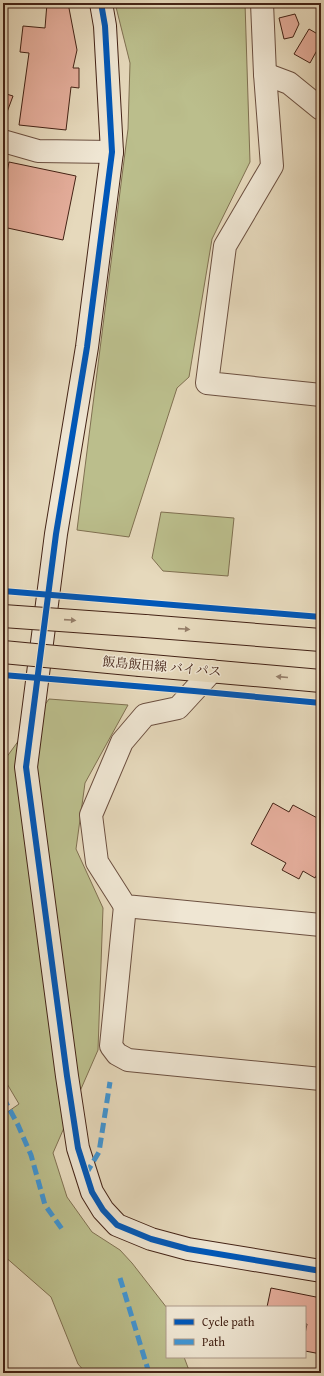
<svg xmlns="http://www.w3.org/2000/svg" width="324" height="1376" font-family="'Gentium Book Plus','Noto Serif JP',serif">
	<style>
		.green { fill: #bbbe8c; stroke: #807051 }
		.building { fill: #e5ae9c; stroke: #442316 }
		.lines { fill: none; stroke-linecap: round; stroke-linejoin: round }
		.street-casing { stroke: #6c5040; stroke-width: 24 }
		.secondary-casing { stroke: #442316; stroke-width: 24 }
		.primary-casing { stroke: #442316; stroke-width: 24 }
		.street { stroke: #efe6d3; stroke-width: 22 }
		.secondary { stroke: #efe6d3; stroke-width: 22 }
		.primary { stroke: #e6d9bc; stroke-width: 22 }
		.primary-bridge-casing { stroke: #442316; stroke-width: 24; stroke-linecap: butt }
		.primary-bridge { stroke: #e6d9bc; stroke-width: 22 }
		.quiet { stroke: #4095d4; stroke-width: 5; stroke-dasharray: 10 5; stroke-linecap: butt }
		.cycleway-casing { stroke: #efe6d3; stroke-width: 8 }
		.cycleway { stroke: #0057b8; stroke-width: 6 }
		.oneway { fill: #957e69 }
		.labels { text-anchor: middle; stroke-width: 3; stroke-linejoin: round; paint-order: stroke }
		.street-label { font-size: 13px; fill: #442316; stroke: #efe6d3 }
	</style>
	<rect width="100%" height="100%" fill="#e6d9bc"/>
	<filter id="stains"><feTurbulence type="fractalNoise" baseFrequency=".005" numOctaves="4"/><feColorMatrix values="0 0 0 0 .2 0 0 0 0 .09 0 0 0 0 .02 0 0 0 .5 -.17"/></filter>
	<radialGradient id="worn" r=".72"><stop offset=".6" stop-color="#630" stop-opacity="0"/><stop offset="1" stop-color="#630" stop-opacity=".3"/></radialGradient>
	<g class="green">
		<path d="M115,3H245L250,162L212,239L189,377L177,388L129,537L77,530L128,129L130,63Z"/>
		<path d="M161,512L234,518L228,576L163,571L152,558Z"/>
		<path d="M49,699L128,705L85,783L76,849L103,908L98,1050L53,1153L67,1197L92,1232L120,1250L132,1263L167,1308V1357H184L190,1373H86L78,1364L51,1297L3,1255V1115L19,1104L3,1077V762Z"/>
	</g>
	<g class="building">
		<path d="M47,3H68L77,50L73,68H79V88L71,87L66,130L19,125L29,53L20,52L23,26L45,28Z"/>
		<path d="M295,14L299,24L293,37L284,39L279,18Z"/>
		<path d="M309,29L321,36V43L310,63L294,54Z"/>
		<path d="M3,93L13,96L3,123Z"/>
		<path d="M9,162L76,176L63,240L3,227V193Z"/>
		<path d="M273,803L289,812L293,805L321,820V867L315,878L303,871L299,879L282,870L286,863L251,844Z"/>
		<path d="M318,944L321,945V964Z"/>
		<path d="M271,1288L321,1298V1354L305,1351V1334L307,1324H305V1307H267Z"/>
	</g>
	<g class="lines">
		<defs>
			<g id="street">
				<path d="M262,3L265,74L272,166L225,246L207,383L321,395"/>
				<path d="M265,74L289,83L321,109"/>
				<path d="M3,141L38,151L112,152"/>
				<path d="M212,671L178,708L145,715L122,742L91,815L97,862L125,906L321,925"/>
				<path d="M125,906L111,1046L117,1054L128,1060L321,1079"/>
			</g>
			<path id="secondary" d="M101,3L105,26L112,152L87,347L56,534L26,767L67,1076L78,1148L92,1192L103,1210L117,1225L151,1239L188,1249L321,1271"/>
			<g id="primary">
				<path d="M145,626L321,640"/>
				<path d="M140,665L321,681"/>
			</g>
		</defs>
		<use href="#street" class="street-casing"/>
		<use href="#secondary" class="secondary-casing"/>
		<use href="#primary" class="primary-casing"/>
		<use href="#street" class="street"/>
		<use href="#secondary" class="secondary"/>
		<use href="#primary" class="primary"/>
		<defs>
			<g id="primary-bridge">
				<path d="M3,616L145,626"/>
				<path d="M3,652L140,665"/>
			</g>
		</defs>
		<use href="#primary-bridge" class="primary-bridge-casing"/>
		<use href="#primary-bridge" class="primary-bridge"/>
		<g class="quiet">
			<path d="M3,1097L18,1125L31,1155L45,1205L62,1229"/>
			<path d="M86,1174L99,1152L110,1082"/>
			<path d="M120,1278L149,1373"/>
		</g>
		<defs>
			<g id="cycleway">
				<path d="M101,3L105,26L112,152L87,347L56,534L26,767L67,1076L78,1148L92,1192L103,1210L117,1225L151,1239L188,1249L321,1271"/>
				<path d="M3,591L321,617"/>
				<path d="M3,675L194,691L321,703"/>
			</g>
		</defs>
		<use href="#cycleway" class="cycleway-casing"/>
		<use href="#cycleway" class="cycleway"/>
	</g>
	<defs><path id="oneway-solid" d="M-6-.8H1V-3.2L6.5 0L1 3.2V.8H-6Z"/></defs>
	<g class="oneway">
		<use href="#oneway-solid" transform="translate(70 620) rotate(4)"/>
		<use href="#oneway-solid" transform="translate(184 629) rotate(4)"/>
		<use href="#oneway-solid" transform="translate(282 677) rotate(-175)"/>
	</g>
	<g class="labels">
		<g class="street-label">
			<text transform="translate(162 666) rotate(5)" y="5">飯島飯田線 バイパス</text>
		</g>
	</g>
	<rect width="324" height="1376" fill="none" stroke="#e6d9bc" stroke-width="16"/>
	<rect x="4" y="4" width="316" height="1368" fill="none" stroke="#442316" stroke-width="2"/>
	<rect x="8" y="8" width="308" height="1360" fill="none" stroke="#442316"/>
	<rect x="166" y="1306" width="140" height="52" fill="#efe6d3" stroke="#ab9887"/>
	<rect x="174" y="1319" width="20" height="6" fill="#0057b8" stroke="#ab9887"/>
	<text x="202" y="1326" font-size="12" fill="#442316">Cycle path</text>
	<rect x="174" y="1339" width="20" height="6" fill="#4095d4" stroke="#ab9887"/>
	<text x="202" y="1346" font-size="12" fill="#442316">Path</text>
	<rect width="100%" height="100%" filter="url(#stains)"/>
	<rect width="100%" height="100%" fill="url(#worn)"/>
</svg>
